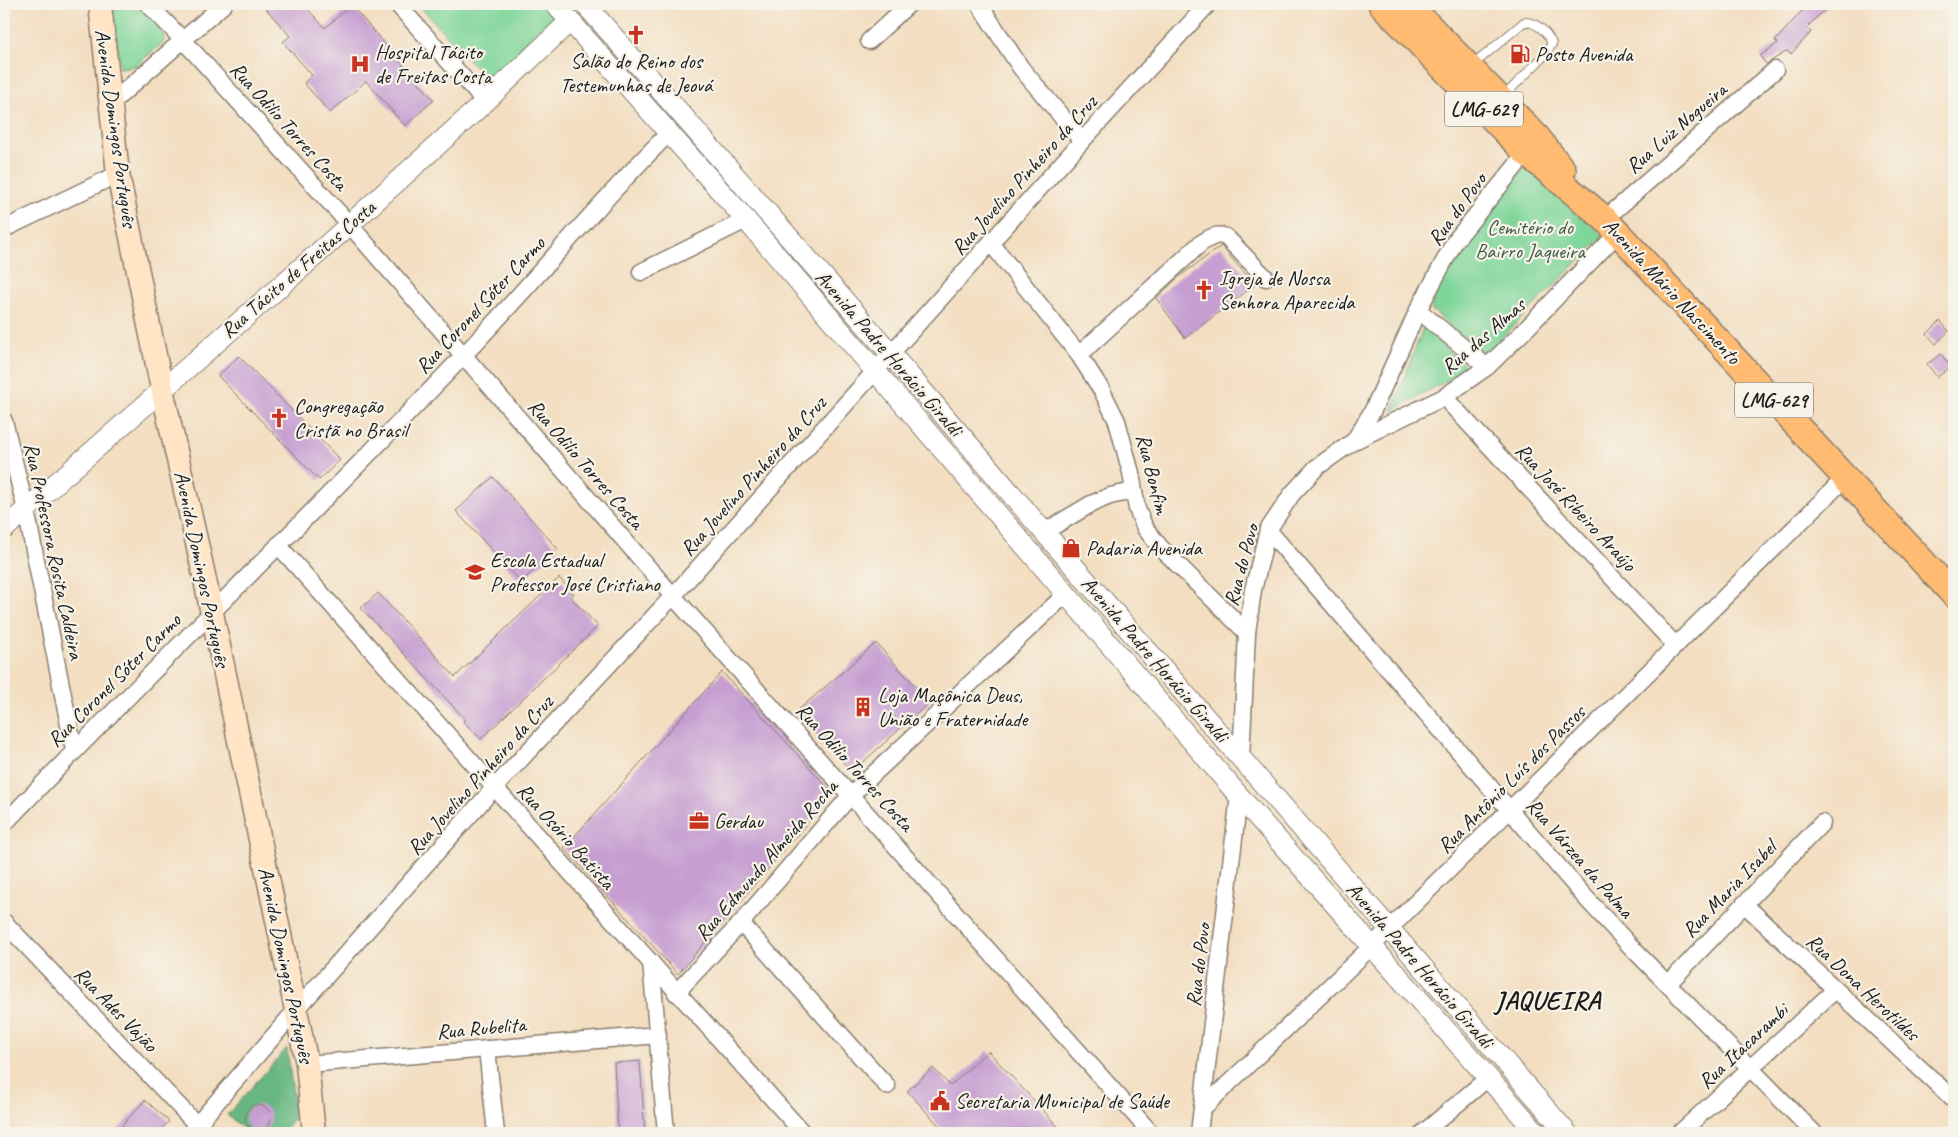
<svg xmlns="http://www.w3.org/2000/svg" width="1958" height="1137" font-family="Caveat,sans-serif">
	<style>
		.green { fill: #7fd69a; stroke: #4e795b }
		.forest { fill: #67b782; stroke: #426a4f }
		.building { fill: #c69ed2 }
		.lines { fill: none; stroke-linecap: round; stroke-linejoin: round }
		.service-casing { stroke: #887d6e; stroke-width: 10 }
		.minor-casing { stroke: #887d6e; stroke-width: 19 }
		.tertiary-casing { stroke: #887d6e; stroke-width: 22 }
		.secondary-casing { stroke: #887d6e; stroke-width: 25 }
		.primary-casing { stroke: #887d6e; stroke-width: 28 }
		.service { stroke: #fff; stroke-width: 8 }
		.minor { stroke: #fff; stroke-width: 16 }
		.tertiary { stroke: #fff; stroke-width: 20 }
		.secondary { stroke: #ffe4c6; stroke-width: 22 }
		.primary { stroke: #ffbb71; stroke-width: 25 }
		.labels { text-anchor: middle; stroke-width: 4.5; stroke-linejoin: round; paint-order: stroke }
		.shield { fill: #f7f3e8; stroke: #5e5c59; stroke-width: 1 }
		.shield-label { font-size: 20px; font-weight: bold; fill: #1c1c1c }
		.poi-label { font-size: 21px; fill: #1c1c1c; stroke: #f7f3e8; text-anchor: start }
		.street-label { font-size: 21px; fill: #1c1c1c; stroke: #f7f3e8 }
		.park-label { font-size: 21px; fill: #3f5d48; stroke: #f7f3e8 }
		.district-label { font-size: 26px; font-weight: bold; letter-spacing: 1px; fill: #1c1c1c; stroke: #f7f3e8 }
	</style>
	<rect width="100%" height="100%" fill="#f7f3e8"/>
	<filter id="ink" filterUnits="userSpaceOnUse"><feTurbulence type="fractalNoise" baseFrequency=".02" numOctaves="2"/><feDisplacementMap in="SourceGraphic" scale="10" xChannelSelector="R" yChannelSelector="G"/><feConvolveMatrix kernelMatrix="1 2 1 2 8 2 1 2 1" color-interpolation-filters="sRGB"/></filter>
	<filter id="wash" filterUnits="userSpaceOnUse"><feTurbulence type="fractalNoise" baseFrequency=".0096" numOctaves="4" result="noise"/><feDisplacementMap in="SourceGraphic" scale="20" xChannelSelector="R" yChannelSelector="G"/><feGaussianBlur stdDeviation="1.12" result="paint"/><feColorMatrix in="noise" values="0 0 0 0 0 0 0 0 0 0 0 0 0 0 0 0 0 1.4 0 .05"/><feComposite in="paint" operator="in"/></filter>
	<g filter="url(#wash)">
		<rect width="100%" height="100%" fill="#f3dec1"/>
		<g class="green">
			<path d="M112,4H140L163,29L164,42L135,66L120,68Z"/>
			<path d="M418,4H541L555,20L489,82Z"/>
			<path d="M1525,166L1604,236L1484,355L1431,309L1444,269Z"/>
			<path d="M1423,328L1468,369L1392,411Z"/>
		</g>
		<path class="forest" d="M287,1048L296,1116L283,1133H249L227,1115Z"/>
		<g id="blocks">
			<g class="building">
				<path d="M262,4H303L325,28L351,5L434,100L405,126L366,81L330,113L304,83L312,75L283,42L290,36Z"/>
				<path d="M1808,4H1830L1806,28L1811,32L1791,54L1787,51L1766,64L1760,56L1778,43L1775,41Z"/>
				<path d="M1221,246L1255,285L1185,338L1156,298L1180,276Z"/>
				<path d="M1940,321L1949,331L1936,344L1927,334Z"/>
				<path d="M1941,354L1951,367L1937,377L1927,364Z"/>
				<path d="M239,356L340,460L319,480L218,376Z"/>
				<path d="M493,477L558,549L521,582L456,511Z"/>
				<path d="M559,578L574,594L570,597L598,626L481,739L463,721L465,719L361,608L378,593L455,677Z"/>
				<path d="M876,643L930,702L852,772L796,712Z"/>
				<path d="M722,672L833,793L678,974L564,848Z"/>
				<path d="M988,1051L1064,1133H946L907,1091L933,1068L950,1086Z"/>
				<path d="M640,1061L645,1133H618L614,1063Z"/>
				<path d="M145,1100L169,1121L158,1133H115Z"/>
				<circle cx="258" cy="1118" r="13"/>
			</g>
		</g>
	</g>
	<g filter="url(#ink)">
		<use href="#blocks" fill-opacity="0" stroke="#887d6e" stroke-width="1"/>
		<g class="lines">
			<defs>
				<path id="service" d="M1473,65L1524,22C1536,21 1548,33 1552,44L1542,58L1502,98"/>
				<g id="minor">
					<path d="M148,4L183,40L349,224L673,596L1151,1133"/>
					<path d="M397,4L485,102"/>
					<path d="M979,4L1021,68L1082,141"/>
					<path d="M869,41L909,4"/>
					<path d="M109,105L224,4"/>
					<path d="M1605,219L1775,70"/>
					<path d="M4,229L118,174"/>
					<path d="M991,243L1079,355L1101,389L1117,421L1131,473L1137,509L1145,528L1160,547L1247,633"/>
					<path d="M641,272L746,220"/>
					<path d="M1418,310L1487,367"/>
					<path d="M1079,355L1200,244C1209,238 1216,233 1226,237L1266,278"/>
					<path d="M1444,397L1676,646"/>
					<path d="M4,421L26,510L74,750"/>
					<path d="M1354,441L1444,397L1487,367L1526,329L1618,233"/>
					<path d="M1268,530L1584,896L1634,950L1814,1133"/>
					<path d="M1044,532L1091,504L1110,496L1134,491"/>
					<path d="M278,545L803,1133"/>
					<path d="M1241,759L1247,633L1253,590L1268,530L1292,494L1317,467L1354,441L1373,410L1418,310L1455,241L1532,146"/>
					<path d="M4,824C155,666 313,515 463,356C533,283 597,204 669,133"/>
					<path d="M1744,904L1954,1100"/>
					<path d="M4,922L197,1125"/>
					<path d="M741,923L887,1086"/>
					<path d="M651,962L666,1133"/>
					<path d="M1668,984L1822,823"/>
					<path d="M676,993L741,923L851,795L1066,594"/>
					<path d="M487,1049L496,1133"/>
					<path d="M307,1064L658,1035"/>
					<path d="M1203,1108L1372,946L1846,477"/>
					<path d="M190,1133L296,1010L494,788L673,596L1082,141L1208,4"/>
					<path d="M1199,1133L1239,796"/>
					<path d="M1423,1133L1488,1078"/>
					<path d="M1680,1133L1835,990"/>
				</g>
				<g id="tertiary">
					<path d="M555,4L746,220L1239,796L1537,1133"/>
					<path d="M585,4L891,354L1044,532L1567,1133"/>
					<path d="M4,529L317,254L485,102L570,21"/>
				</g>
				<path id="secondary" d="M100,4L118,174L162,389L202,566L296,1010L307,1064L314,1133"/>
				<g id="primary">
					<path d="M1381,4L1526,153L1605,219L1954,595"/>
					<path d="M1408,4L1538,138L1563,170"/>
				</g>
			</defs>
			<use href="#service" class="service-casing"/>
			<use href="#minor" class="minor-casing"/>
			<use href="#tertiary" class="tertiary-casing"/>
			<use href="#secondary" class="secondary-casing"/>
			<use href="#primary" class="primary-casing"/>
			<use href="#service" class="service"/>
			<use href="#minor" class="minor"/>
			<use href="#tertiary" class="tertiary"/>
			<use href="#secondary" class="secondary"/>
			<use href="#primary" class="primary"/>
		</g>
	</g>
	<defs>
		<symbol id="church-bare" viewBox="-9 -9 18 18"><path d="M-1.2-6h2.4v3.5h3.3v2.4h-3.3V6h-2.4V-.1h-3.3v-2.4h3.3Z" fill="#c8321e" stroke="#f7f3e8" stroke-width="2.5" paint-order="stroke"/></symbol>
		<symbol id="fuel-bare" viewBox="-9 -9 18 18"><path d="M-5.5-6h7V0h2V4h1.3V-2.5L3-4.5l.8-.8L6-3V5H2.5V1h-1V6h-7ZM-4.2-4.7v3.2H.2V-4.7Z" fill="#c8321e" stroke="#f7f3e8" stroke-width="2.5" paint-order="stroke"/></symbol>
		<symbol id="hospital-bare" viewBox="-9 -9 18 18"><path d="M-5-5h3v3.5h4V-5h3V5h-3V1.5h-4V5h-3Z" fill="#c8321e" stroke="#f7f3e8" stroke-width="2.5" paint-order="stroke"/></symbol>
		<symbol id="shop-bare" viewBox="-9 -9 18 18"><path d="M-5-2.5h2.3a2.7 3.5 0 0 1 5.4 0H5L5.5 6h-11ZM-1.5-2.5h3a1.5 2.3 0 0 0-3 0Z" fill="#c8321e" stroke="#f7f3e8" stroke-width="2.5" paint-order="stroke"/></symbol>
		<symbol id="school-bare" viewBox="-9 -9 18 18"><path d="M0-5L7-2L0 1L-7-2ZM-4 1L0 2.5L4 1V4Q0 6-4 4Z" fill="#c8321e" stroke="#f7f3e8" stroke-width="2.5" paint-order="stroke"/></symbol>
		<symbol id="building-bare" viewBox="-9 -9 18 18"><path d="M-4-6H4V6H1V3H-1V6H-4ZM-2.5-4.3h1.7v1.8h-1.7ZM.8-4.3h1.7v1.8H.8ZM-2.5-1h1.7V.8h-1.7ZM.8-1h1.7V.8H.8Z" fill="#c8321e" stroke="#f7f3e8" stroke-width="2.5" paint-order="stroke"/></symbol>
		<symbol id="office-bare" viewBox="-9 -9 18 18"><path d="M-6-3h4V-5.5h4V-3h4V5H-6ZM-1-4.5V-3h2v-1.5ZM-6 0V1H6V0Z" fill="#c8321e" stroke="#f7f3e8" stroke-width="2.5" paint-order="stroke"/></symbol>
		<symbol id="civic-bare" viewBox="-9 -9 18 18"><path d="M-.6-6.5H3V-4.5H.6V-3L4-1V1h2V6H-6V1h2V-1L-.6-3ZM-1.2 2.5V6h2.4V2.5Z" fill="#c8321e" stroke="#f7f3e8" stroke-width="2.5" paint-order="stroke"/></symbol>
	</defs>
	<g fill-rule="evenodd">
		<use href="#church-bare" x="622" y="21" width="28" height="28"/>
		<use href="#fuel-bare" x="1506" y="40" width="28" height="28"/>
		<use href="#hospital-bare" x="346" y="50" width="28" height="28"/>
		<use href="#church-bare" x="1190" y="276" width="28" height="28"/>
		<use href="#church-bare" x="265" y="404" width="28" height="28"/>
		<use href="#shop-bare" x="1057" y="534" width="28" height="28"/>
		<use href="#school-bare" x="461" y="558" width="28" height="28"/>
		<use href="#building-bare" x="849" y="693" width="28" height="28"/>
		<use href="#office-bare" x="685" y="807" width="28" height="28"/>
		<use href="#civic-bare" x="926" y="1087" width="28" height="28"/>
	</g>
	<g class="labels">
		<g class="shield">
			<rect x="1445" y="91.5" width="78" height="35" rx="4"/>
			<rect x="1735" y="382.5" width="78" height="35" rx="4"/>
		</g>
		<g class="shield-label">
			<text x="1484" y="116">LMG-629</text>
			<text x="1774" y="407">LMG-629</text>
		</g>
		<g class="poi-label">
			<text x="375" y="59">Hospital Tácito<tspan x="375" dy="24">de Freitas Costa</tspan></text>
			<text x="1535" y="61">Posto Avenida</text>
			<text x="636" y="68" text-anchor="middle">Salão do Reino dos<tspan x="636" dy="24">Testemunhas de Jeová</tspan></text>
			<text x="1219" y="285">Igreja de Nossa<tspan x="1219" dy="24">Senhora Aparecida</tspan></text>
			<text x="294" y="413">Congregação<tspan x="294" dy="24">Cristã no Brasil</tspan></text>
			<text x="1086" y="555">Padaria Avenida</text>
			<text x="490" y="567">Escola Estadual<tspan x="490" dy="24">Professor José Cristiano</tspan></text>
			<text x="878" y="702">Loja Maçônica Deus,<tspan x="878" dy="24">União e Fraternidade</tspan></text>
			<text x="714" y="828">Gerdau</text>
			<text x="955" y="1108">Secretaria Municipal de Saúde</text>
		</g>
		<g class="street-label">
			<text transform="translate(289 126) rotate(48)" y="7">Rua Odilio Torres Costa</text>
			<text transform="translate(116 128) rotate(82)" y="7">Avenida Domingos Português</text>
			<text transform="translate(1676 128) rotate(-41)" y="7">Rua Luiz Nogueira</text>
			<text transform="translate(1024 175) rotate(-48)" y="7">Rua Jovelino Pinheiro da Cruz</text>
			<text transform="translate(1457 209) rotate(-54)" y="7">Rua do Povo</text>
			<text transform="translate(298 269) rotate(-41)" y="7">Rua Tácito de Freitas Costa</text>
			<text transform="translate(1672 291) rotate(47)" y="7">Avenida Mário Nascimento</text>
			<text transform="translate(480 305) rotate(-47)" y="7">Rua Coronel Sóter Carmo</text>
			<text transform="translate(1483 336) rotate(-41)" y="7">Rua das Almas</text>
			<text transform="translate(889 353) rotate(49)" y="7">Avenida Padre Horácio Giraldi</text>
			<text transform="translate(586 464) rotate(49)" y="7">Rua Odilio Torres Costa</text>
			<text transform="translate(1153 474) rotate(76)" y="7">Rua Bonfim</text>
			<text transform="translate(753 476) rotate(-48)" y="7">Rua Jovelino Pinheiro da Cruz</text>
			<text transform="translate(1576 507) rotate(47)" y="7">Rua José Ribeiro Araújo</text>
			<text transform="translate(54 551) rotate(78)" y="7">Rua Professora Rosita Caldeira</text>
			<text transform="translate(1241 565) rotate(-75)" y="7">Rua do Povo</text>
			<text transform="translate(202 569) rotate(78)" y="7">Avenida Domingos Português</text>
			<text transform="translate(1155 659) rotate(49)" y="7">Avenida Padre Horácio Giraldi</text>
			<text transform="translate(114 680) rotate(-45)" y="7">Rua Coronel Sóter Carmo</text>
			<text transform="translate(855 767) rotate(48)" y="7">Rua Odilio Torres Costa</text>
			<text transform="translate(480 775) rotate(-48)" y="7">Rua Jovelino Pinheiro da Cruz</text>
			<text transform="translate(1511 779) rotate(-45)" y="7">Rua Antônio Luís dos Passos</text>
			<text transform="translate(566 836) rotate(48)" y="7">Rua Osório Batista</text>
			<text transform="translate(1580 858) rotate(49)" y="7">Rua Várzea da Palma</text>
			<text transform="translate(766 860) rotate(-49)" y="7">Rua Edmundo Almeida Rocha</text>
			<text transform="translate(1729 889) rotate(-46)" y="7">Rua Maria Isabel</text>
			<text transform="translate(286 965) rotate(78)" y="7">Avenida Domingos Português</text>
			<text transform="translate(1198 965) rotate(-83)" y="7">Rua do Povo</text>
			<text transform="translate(1420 965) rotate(49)" y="7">Avenida Padre Horácio Giraldi</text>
			<text transform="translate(1863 987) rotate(43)" y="7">Rua Dona Herotildes</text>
			<text transform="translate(116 1009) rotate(46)" y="7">Rua Ades Vajão</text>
			<text transform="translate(481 1028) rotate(-5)" y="7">Rua Rubelita</text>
			<text transform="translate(1743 1046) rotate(-43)" y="7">Rua Itacarambi</text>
		</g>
		<g class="park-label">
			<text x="1530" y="234">Cemitério do<tspan x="1530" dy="24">Bairro Jaqueira</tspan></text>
		</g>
		<g class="district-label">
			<text x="1548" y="1009">JAQUEIRA</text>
		</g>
	</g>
	<rect width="1958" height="1137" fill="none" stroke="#f7f3e8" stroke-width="20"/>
</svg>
